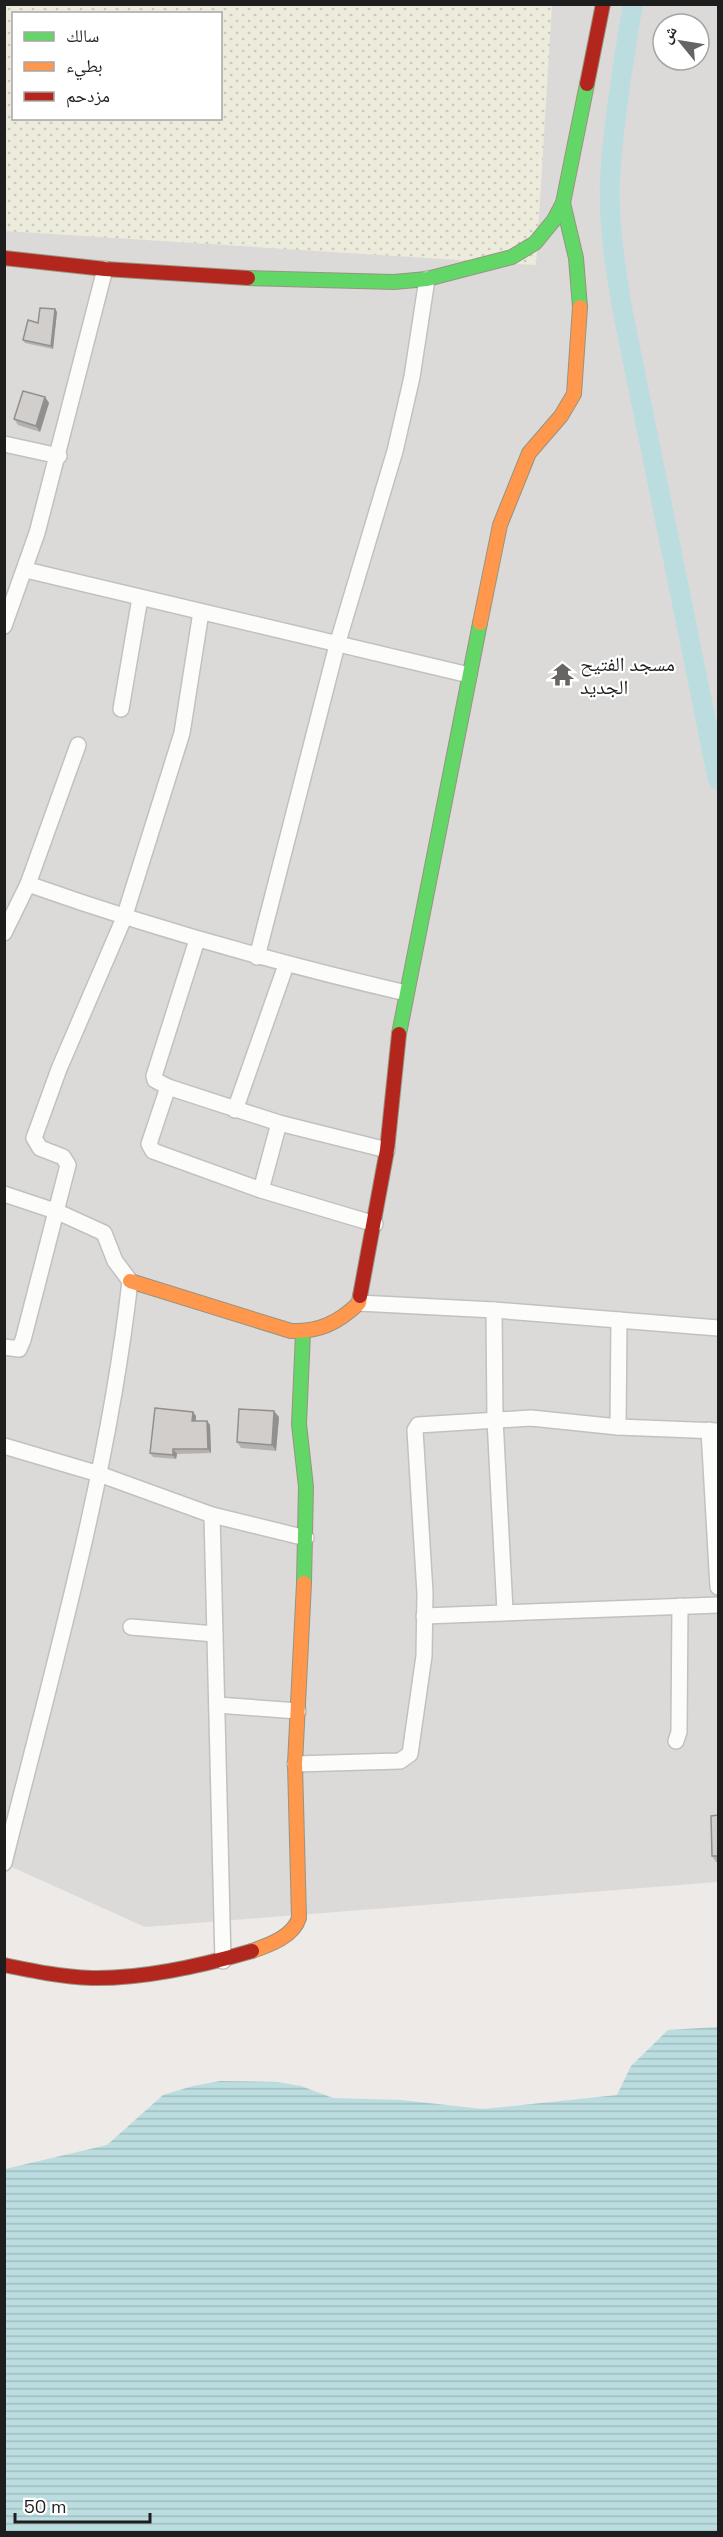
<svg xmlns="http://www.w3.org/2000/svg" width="723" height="2537" font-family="'Space Grotesk','Noto Naskh Arabic',sans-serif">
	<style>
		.residential { fill: #dcdad8; fill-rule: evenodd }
		.farmland { fill: url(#farmland-dots); fill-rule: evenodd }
		.water { fill: url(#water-rules) }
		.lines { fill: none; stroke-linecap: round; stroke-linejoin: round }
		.canal { stroke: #bcdddf; stroke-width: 20 }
		.street-casing { stroke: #c2c1bf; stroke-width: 18 }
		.fast-casing { stroke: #979480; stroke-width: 16 }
		.slow-casing { stroke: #979480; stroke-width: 16 }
		.jam-casing { stroke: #979480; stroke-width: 16 }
		.street { stroke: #fcfcfb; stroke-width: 15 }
		.fast { stroke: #63d668; stroke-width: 14 }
		.slow { stroke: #ff974d; stroke-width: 14 }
		.jam { stroke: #b3261e; stroke-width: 14 }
		.wall { fill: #b4b1af }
		.shaded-wall { fill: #92908f }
		.building { fill: #d1cecc; stroke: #92908f; stroke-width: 1.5 }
		.labels { text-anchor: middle; stroke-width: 4.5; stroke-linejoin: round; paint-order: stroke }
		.poi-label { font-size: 20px; fill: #1e1e1e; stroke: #fff; text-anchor: start }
	</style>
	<defs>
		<pattern id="farmland-dots" width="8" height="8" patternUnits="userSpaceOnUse" patternTransform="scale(1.5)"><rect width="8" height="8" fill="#edebdb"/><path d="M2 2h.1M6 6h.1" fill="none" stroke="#cbc9bc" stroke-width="1.8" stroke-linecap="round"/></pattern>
		<pattern id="water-rules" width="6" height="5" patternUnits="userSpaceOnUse" patternTransform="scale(1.5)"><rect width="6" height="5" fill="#bcdddf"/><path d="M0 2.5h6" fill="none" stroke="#a1bdbf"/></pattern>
	</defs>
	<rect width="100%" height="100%" fill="#edeae7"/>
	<path class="residential" d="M5,5H718V1882L145,1927L5,1864ZM14,14H220V118H14ZM663,24H699V60H663Z"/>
	<path class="farmland" d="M4,5H552L536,265L5,231ZM14,14H220V118H14Z"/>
	<path class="water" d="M718,2027V2532H5V2169L107,2145L163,2095L193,2086L220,2081L278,2082L301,2086L333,2098L401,2100L483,2109L617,2095L631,2066L668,2030Z"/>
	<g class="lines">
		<path class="canal" d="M633,4C623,62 614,118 610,176C608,220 615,265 622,308L718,780"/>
		<defs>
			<g id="street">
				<path d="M4,444L59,456"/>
				<path d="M26,570L469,675"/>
				<path d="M4,626L37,533L105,269"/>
				<path d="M121,709L140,598"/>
				<path d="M28,884C152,928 277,963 406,993"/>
				<path d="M4,933L28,884L78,745"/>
				<path d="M197,940L154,1076L155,1080L168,1087L279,1123L387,1150"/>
				<path d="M257,957L337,645L395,451L412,377L427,279"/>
				<path d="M168,1087L149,1144L153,1151L261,1190L375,1224"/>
				<path d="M235,1110L286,965"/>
				<path d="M261,1190L279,1123"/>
				<path d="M4,1194L58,1212L104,1233L115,1261L130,1281C108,1478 52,1671 4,1863"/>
				<path d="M359,1303L494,1310L718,1328"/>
				<path d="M494,1310L495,1419L505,1611"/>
				<path d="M4,1347L19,1349L23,1340L68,1165L63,1157L40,1148L34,1138L59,1069L124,918L182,733L201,612"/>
				<path d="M618,1427L619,1320"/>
				<path d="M709,1430L718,1587"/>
				<path d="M4,1446L99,1474L212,1515L306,1538"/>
				<path d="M212,1515L223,1961"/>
				<path d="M424,1616L718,1605"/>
				<path d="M131,1627L215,1634"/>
				<path d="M217,1705L298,1711"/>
				<path d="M676,1741L679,1732L680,1606"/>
				<path d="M295,1764L400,1761L410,1754L424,1656L425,1593L415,1430L418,1425L531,1418L618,1427L718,1431"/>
			</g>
			<g id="fast">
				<path d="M563,203L576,258L580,307"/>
				<path d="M248,278L394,282L427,279L512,257L535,243L554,220L563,203L587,84"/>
				<path d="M399,1034L480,623"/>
				<path d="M303,1333L299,1424L306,1487L304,1583"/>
			</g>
			<g id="slow">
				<path d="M480,623L500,525L529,453L561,416L574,394L580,307"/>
				<path d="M130,1281L291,1331C319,1332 338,1323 359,1303L360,1296"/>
				<path d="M252,1951C269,1945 293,1937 299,1918L295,1764L304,1583"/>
			</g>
			<g id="jam">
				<path d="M587,84L603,4"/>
				<path d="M4,258L105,269L248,278"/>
				<path d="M360,1296L387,1150L399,1034"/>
				<path d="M4,1965C33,1971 62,1977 92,1978C145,1979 201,1966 252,1951"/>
			</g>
		</defs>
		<use href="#street" class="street-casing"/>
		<use href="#fast" class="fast-casing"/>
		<use href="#slow" class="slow-casing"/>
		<use href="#jam" class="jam-casing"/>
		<use href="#street" class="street"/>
		<use href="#fast" class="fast"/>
		<use href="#slow" class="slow"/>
		<use href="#jam" class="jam"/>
	</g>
	<g class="wall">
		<path d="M55,309L57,312L53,349L25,343L23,340L38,323Z"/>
		<path d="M45,397L49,403L40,432L18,425L14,419Z"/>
		<path d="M193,1412L196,1416V1421H207L210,1425L211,1453L177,1454L176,1459L153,1457L150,1453Z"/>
		<path d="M279,1417L276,1451L241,1448L237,1442Z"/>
		<path d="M718,1815V1862H716L712,1856Z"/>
	</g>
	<g class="shaded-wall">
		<path d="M55,309L57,312L53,349L51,346Z"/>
		<path d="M45,397L49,403L40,432L36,426Z"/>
		<path d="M274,1411L279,1417L276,1451L272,1445Z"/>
		<path d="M193,1412L196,1416L195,1426L192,1421Z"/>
		<path d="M207,1421L210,1425L211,1453L208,1449Z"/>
		<path d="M173,1449L177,1454L176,1459L173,1455Z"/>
	</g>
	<g class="building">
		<path d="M40,308L55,309L51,346L23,340L28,320L38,323Z"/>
		<path d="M23,391L45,397L36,426L14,419Z"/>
		<path d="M155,1408L193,1412L192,1421H207L208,1449H173V1455L150,1453Z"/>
		<path d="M239,1409L274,1411L272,1445L237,1442Z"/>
		<path d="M718,1815V1856H712L711,1816Z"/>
	</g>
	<defs>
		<symbol id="temple-bare" viewBox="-9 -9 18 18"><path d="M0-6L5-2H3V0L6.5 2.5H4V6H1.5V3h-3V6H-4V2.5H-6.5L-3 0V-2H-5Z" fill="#666564" stroke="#fff" stroke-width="2.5" paint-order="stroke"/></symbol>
	</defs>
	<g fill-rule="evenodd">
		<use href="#temple-bare" x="546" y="658" width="33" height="33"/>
	</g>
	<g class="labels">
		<g class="poi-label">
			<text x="580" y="671">مسجد الفتيح<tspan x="580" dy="23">الجديد</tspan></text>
		</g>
	</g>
	<rect width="723" height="2537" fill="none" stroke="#1e1e1e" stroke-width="12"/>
	<rect x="12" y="12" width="210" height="108" fill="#ffffff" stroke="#a5a5a5" stroke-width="1.5"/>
	<rect x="24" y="32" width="30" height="9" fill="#63d668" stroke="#a5a5a5" stroke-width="1.5"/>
	<text x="66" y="42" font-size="18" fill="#1e1e1e">سالك</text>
	<rect x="24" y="62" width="30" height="9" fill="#ff974d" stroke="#a5a5a5" stroke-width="1.5"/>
	<text x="66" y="72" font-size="18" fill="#1e1e1e">بطيء</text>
	<rect x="24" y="92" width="30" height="9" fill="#b3261e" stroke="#a5a5a5" stroke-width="1.5"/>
	<text x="66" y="102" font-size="18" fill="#1e1e1e">مزدحم</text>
	<g transform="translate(681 42) rotate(300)"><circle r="28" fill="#ffffff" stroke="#a5a5a5" stroke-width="1.5"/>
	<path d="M0-4.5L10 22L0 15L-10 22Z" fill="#666564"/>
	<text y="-9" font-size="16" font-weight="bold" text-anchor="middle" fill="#1e1e1e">ش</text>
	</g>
	<path d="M15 2513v9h135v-9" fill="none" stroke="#1e1e1e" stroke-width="3"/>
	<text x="24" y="2513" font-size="18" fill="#1e1e1e" stroke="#ffffff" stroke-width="4.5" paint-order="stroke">50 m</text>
</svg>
